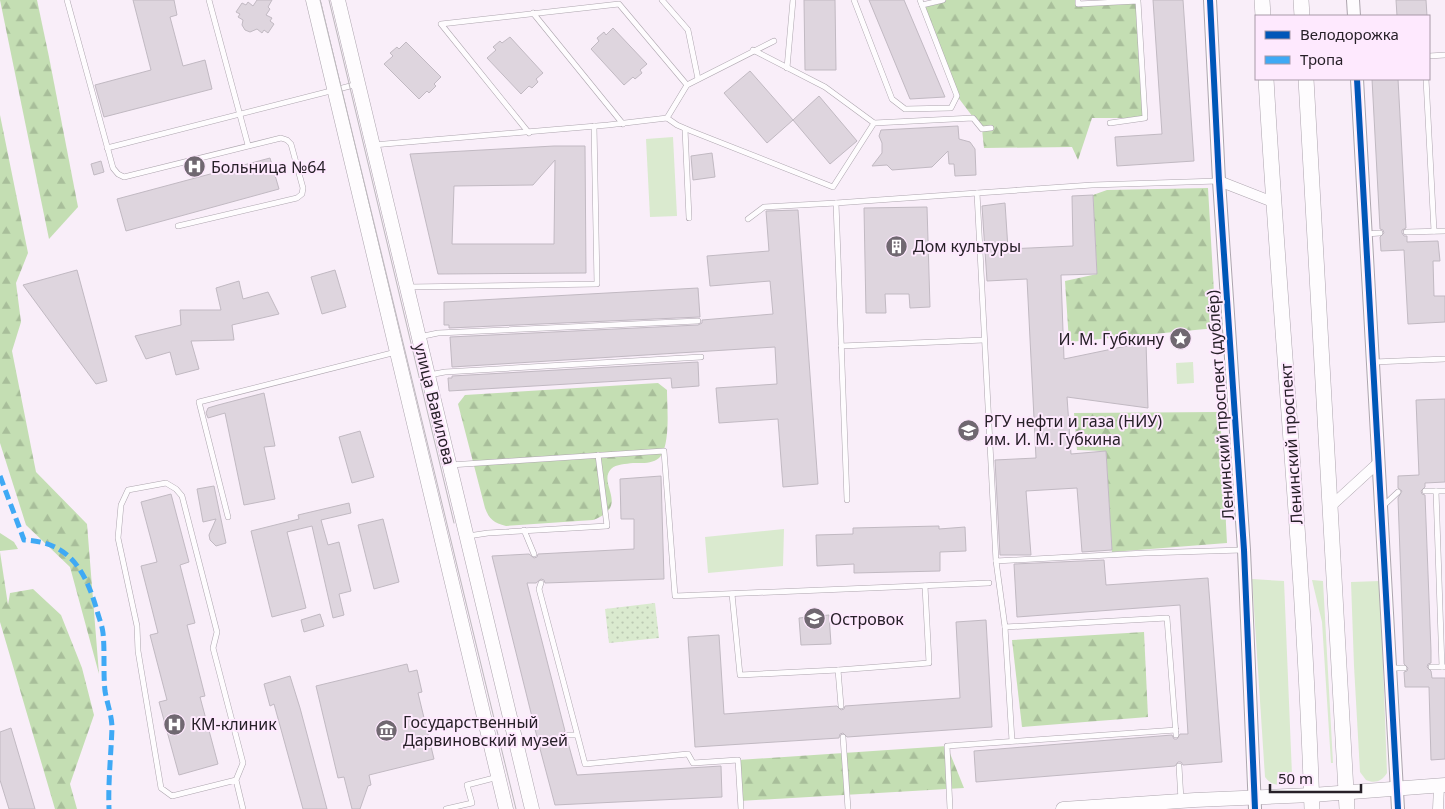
<svg xmlns="http://www.w3.org/2000/svg" width="1445" height="809" font-family="'Noto Sans',sans-serif">
	<style>
		.grass { fill: #daeacf }
		.forest { fill: url(#forest-firs) }
		.park { fill: url(#park-dots) }
		.building { fill: #ded5de; stroke: #c1b9c2; fill-rule: evenodd }
		.lines { fill: none; stroke-linecap: round; stroke-linejoin: round }
		.service-casing { stroke: #ada5ae; stroke-width: 6 }
		.minor-casing { stroke: #ada5ae; stroke-width: 11 }
		.tertiary-casing { stroke: #ada5ae; stroke-width: 14 }
		.secondary-casing { stroke: #ada5ae; stroke-width: 15 }
		.primary-casing { stroke: #ada5ae; stroke-width: 16 }
		.service { stroke: #fefcfe; stroke-width: 5 }
		.minor { stroke: #fefcfe; stroke-width: 10 }
		.tertiary { stroke: #fefcfe; stroke-width: 12 }
		.secondary { stroke: #fefcfe; stroke-width: 14 }
		.primary { stroke: #fefcfe; stroke-width: 15 }
		.tram { stroke: #bdb9bd; stroke-width: 1 }
		.quiet { stroke: #3fa9f5; stroke-width: 5; stroke-dasharray: 10 5; stroke-linecap: butt }
		.cycleway-casing { stroke: #fee9fe; stroke-width: 9 }
		.cycleway { stroke: #0057b8; stroke-width: 6 }
		.labels { text-anchor: middle; stroke-width: 4; stroke-linejoin: round; paint-order: stroke }
		.poi-label { font-size: 16px; fill: #272028; stroke: #fee9fe; text-anchor: start }
		.street-label { font-size: 16px; fill: #272028; stroke: #fee9fe }
	</style>
	<defs>
		<pattern id="forest-firs" width="22" height="20" patternUnits="userSpaceOnUse" patternTransform="scale(1.25)"><rect width="22" height="20" fill="#c4deb3"/><path d="M5 1l3.5 6h-7zM16 11l3.5 6h-7z" fill="#a8be9a"/></pattern>
		<pattern id="park-dots" width="8" height="8" patternUnits="userSpaceOnUse" patternTransform="scale(1.25)"><rect width="8" height="8" fill="#daeacf"/><path d="M2 2h.1M6 6h.1" fill="none" stroke="#bbc8b2" stroke-width="1.8" stroke-linecap="round"/></pattern>
	</defs>
	<rect width="100%" height="100%" fill="#f9eef9"/>
	<g class="grass">
		<path d="M673,137L677,216L650,217L646,139Z"/>
		<path d="M1193,362L1194,383L1177,384L1176,363Z"/>
		<path d="M784,529L783,566L708,573L705,537Z"/>
		<path d="M1252,579L1284,581L1292,775C1286,787 1273,788 1265,777Z"/>
		<path d="M1312,580L1323,581L1333,763H1331L1322,622Z"/>
		<path d="M1380,581L1387,773C1382,781 1375,784 1366,780L1360,772L1354,666L1351,582Z"/>
	</g>
	<g class="forest">
		<path d="M0,0H37L49,57L78,207L49,239Z"/>
		<path d="M943,0H1079L1078,3L1138,1L1145,118H1092L1078,160L1072,147L984,148L982,129L957,96L922,5Z"/>
		<path d="M0,115L28,253L16,283L21,322L12,351L36,472L87,524L99,674L70,567L26,525L0,443Z"/>
		<path d="M1208,188L1216,328L1069,342L1065,281L1097,274L1093,195L1107,190Z"/>
		<path d="M658,383L667,390C667,405 671,447 659,458C652,464 641,463 633,463C626,464 616,464 611,469C597,484 631,506 593,520L506,526C494,523 489,519 485,508L458,404L465,395Z"/>
		<path d="M1220,412L1227,543L1112,552L1106,451L1077,450L1074,413Z"/>
		<path d="M0,533L14,542L18,549L0,551Z"/>
		<path d="M0,552L8,605L10,593L33,589L61,615L82,668L94,715L70,784L77,809H55L0,622Z"/>
		<path d="M1144,632L1148,717L1022,727L1012,640Z"/>
		<path d="M947,746L964,788L740,801L738,760Z"/>
	</g>
	<path class="park" d="M655,603L659,638L609,643L605,609Z"/>
	<g class="building">
		<path d="M133,0H174L177,15L170,17L183,66L205,60L212,89L104,117L95,85L151,70Z"/>
		<path d="M257,0H272L268,7L270,9L266,15L272,18L270,21L274,24L268,33L264,30L262,33L257,29L250,32L245,30L242,25L243,20L238,17L240,14L236,12L242,3L246,5L248,2L253,6Z"/>
		<path d="M804,0H835L836,70H805Z"/>
		<path d="M869,0H904L945,97L910,99Z"/>
		<path d="M1153,0H1183L1194,161L1117,166L1115,137L1162,134Z"/>
		<path d="M1396,0H1426L1427,16H1397Z"/>
		<path d="M613,28L647,64L640,70L642,73L635,79L633,77L624,85L591,49L599,41L597,38L604,32L606,35Z"/>
		<path d="M510,37L543,73L536,79L538,82L532,88L529,86L521,94L487,58L496,50L493,47L500,41L502,43Z"/>
		<path d="M406,42L441,77L434,84L436,86L429,93L427,91L419,99L384,64L393,56L390,53L397,47L399,49Z"/>
		<path d="M750,71L793,120L767,143L724,93Z"/>
		<path d="M1372,79H1398L1406,228L1402,230V233L1404,236H1407V242L1438,241L1440,261H1433L1434,296H1445V322L1408,324L1404,250L1381,251L1380,237L1384,233L1383,230L1380,229Z"/>
		<path d="M819,96L857,141L830,164L793,120Z"/>
		<path d="M958,126L959,139L970,142L975,149L976,175L955,176L954,164H949L948,151L932,167L892,170L887,165L872,166L882,153V143L879,136L881,130Z"/>
		<path d="M554,146H585L586,273L438,274L410,154ZM555,160L554,244H452L454,186L533,185Z"/>
		<path d="M712,153L715,177L693,180L691,156Z"/>
		<path d="M270,158L279,189L126,231L117,199Z"/>
		<path d="M101,161L104,172L94,175L91,164Z"/>
		<path d="M1093,195L1097,274L1061,275L1064,359L1146,342L1148,408L1067,397L1071,454L1106,451L1112,550L1082,552L1077,488L1026,491L1031,555H1000L995,460L1036,458L1027,279L987,281L982,206L1005,203L1008,249L1073,246L1072,196Z"/>
		<path d="M927,207L930,307L910,308L909,294H885L886,313H866L864,208Z"/>
		<path d="M798,210L818,484L783,487L778,419L719,423L716,388L777,384L775,347L452,367L450,337L698,325L702,323V320L773,314L770,281L710,286L707,256L769,251L766,211Z"/>
		<path d="M77,270L107,381L96,384L23,285Z"/>
		<path d="M335,270L346,307L322,314L311,277Z"/>
		<path d="M239,281L243,299L268,292L279,314L232,325L234,340L191,341L199,369L176,375L170,352L146,359L135,336L181,325L180,310H221L216,288Z"/>
		<path d="M698,288L700,317L449,328V325H444V302Z"/>
		<path d="M698,362L699,386L672,388L671,378L449,391L448,378H452V376Z"/>
		<path d="M264,393L275,446L264,447L275,499L244,505L225,413L208,418L206,413L208,408L218,405Z"/>
		<path d="M1445,399V482L1425,483V487L1421,491L1422,494L1425,495L1431,651V663L1428,664L1427,667L1431,671L1432,678H1445V759L1431,760L1429,687H1405L1404,672L1407,671L1408,668L1404,664L1398,498L1402,491L1398,488V476L1419,475L1416,400Z"/>
		<path d="M360,431L374,477L352,483L339,437Z"/>
		<path d="M661,476L664,579L545,583L544,580L541,579L536,583H527L565,731L562,735L563,738L567,739L577,775L721,766L722,797L555,805L539,745L542,744V740L541,737H537L492,556L529,554L534,558L537,557L538,554L634,549V519H621L620,479Z"/>
		<path d="M214,486L226,543L216,546L210,540L209,535L216,519L203,522L197,489Z"/>
		<path d="M171,494L189,562L180,565L195,623L187,625L205,696L200,697L218,764L179,775L159,702L167,700L150,635L158,633L141,566L157,562L141,502Z"/>
		<path d="M349,503L351,513L321,520L328,545L339,542L351,591L339,594L344,615L333,618L312,526L287,532L306,608L272,617L251,531L299,519L298,515Z"/>
		<path d="M383,519L399,582L374,589L358,525Z"/>
		<path d="M939,526V529L965,527L966,551L940,552V571L854,573V564L817,566L816,535L853,534V528Z"/>
		<path d="M1104,560L1106,585L1208,578L1222,762L1183,765L1181,762H1178L1175,766L976,782L974,751L1172,735L1174,739H1177L1180,734H1188L1180,605L1017,617L1014,564Z"/>
		<path d="M320,614L324,626L304,632L301,620Z"/>
		<path d="M829,615L831,644L801,645L799,618Z"/>
		<path d="M986,620L992,727L847,737L843,733L840,734L839,738L695,747L688,637L719,635L724,714L837,706L841,710L844,709L845,706L960,698L956,622Z"/>
		<path d="M407,664L409,672L417,670L422,692L418,693L434,759L369,775L371,785L368,786L360,809H352L344,777L338,778L316,686Z"/>
		<path d="M290,676L300,708L327,809H303L274,704L270,706L264,684Z"/>
		<path d="M11,728L35,809H9L0,780V732Z"/>
	</g>
	<g class="lines">
		<defs>
			<g id="service">
				<path d="M67,0L113,168L118,174L124,177L281,138L287,140L291,144L303,188L302,194L297,198L178,226"/>
				<path d="M209,0L248,145"/>
				<path d="M662,0L688,30L698,79"/>
				<path d="M854,0L892,99L905,109L951,108L957,96L920,0"/>
				<path d="M1078,0V4L1138,1L1145,118L1110,123"/>
				<path d="M922,5L943,0"/>
				<path d="M533,13L623,124"/>
				<path d="M1429,56L1445,55"/>
				<path d="M787,68L793,0"/>
				<path d="M1426,79L1434,231"/>
				<path d="M667,118L687,85L774,41"/>
				<path d="M874,123L973,118L982,129L991,128"/>
				<path d="M685,129L689,218"/>
				<path d="M529,133L441,24L619,4L687,85"/>
				<path d="M373,145L608,125L667,118L677,125L691,131L833,187L874,123L825,87L753,50"/>
				<path d="M107,148L358,84"/>
				<path d="M1218,181L1092,185L977,193L996,561L1145,553L1242,550"/>
				<path d="M748,219L764,207L836,203"/>
				<path d="M1406,232L1445,231"/>
				<path d="M1366,234L1380,233"/>
				<path d="M408,287L597,284L594,126"/>
				<path d="M419,337L438,333L698,321"/>
				<path d="M841,346L984,340"/>
				<path d="M1374,362L1445,359"/>
				<path d="M429,375L445,372L701,357"/>
				<path d="M450,465L664,451L675,596L989,583"/>
				<path d="M1425,491H1436"/>
				<path d="M1445,491H1436L1442,667H1445"/>
				<path d="M847,500L836,203L977,193"/>
				<path d="M1382,507L1398,492"/>
				<path d="M228,517L199,402L396,352"/>
				<path d="M524,530L534,554"/>
				<path d="M468,536L488,533L607,526L598,455"/>
				<path d="M996,561L1005,627L1167,618L1176,735"/>
				<path d="M541,583L539,589L585,764L688,754L693,763L738,760L741,809"/>
				<path d="M732,594L740,675L838,670L929,663L925,586"/>
				<path d="M1005,627L1012,741"/>
				<path d="M1431,667H1442"/>
				<path d="M1391,668H1404"/>
				<path d="M838,670L841,706"/>
				<path d="M566,735H576"/>
				<path d="M843,737L848,809"/>
				<path d="M519,747L538,741"/>
				<path d="M1179,766L1181,800"/>
				<path d="M236,780L172,796L161,788L138,651L137,626L118,538L121,505L128,490L166,483L176,489L182,496L217,632L213,648L243,763L236,780L243,809"/>
				<path d="M446,809L472,803L467,785L498,777"/>
				<path d="M950,809L947,746L1176,730"/>
			</g>
			<g id="minor">
				<path d="M1219,181L1273,202"/>
				<path d="M1331,506L1379,462"/>
				<path d="M1438,809L1439,786"/>
			</g>
			<g id="tertiary">
				<path d="M1210,0L1219,181L1244,550L1255,809"/>
				<path d="M1353,0L1354,16"/>
				<path d="M1357,79L1398,809"/>
			</g>
			<g id="secondary">
				<path d="M313,0L506,809"/>
				<path d="M338,0L532,809"/>
				<path d="M1063,809L1195,800L1312,795L1445,785"/>
			</g>
			<g id="primary">
				<path d="M1262,0L1263,16"/>
				<path d="M1301,0L1302,16"/>
				<path d="M1266,79C1280,322 1304,565 1312,809"/>
				<path d="M1306,79L1347,809"/>
			</g>
		</defs>
		<use href="#service" class="service-casing"/>
		<use href="#minor" class="minor-casing"/>
		<use href="#tertiary" class="tertiary-casing"/>
		<use href="#secondary" class="secondary-casing"/>
		<use href="#primary" class="primary-casing"/>
		<use href="#service" class="service"/>
		<use href="#minor" class="minor"/>
		<use href="#tertiary" class="tertiary"/>
		<use href="#secondary" class="secondary"/>
		<use href="#primary" class="primary"/>
		<g class="tram">
			<path d="M320,0L516,809"/>
			<path d="M329,0L454,523"/>
		</g>
		<path class="quiet" d="M0,476L24,540C68,542 84,568 96,607C98,616 102,624 103,633C105,652 103,672 105,691C107,703 112,716 112,728C111,755 108,782 109,809"/>
		<defs>
			<g id="cycleway">
				<path d="M1210,0L1219,181L1244,550L1255,809"/>
				<path d="M1357,79L1398,809"/>
			</g>
		</defs>
		<use href="#cycleway" class="cycleway-casing"/>
		<use href="#cycleway" class="cycleway"/>
	</g>
	<defs>
		<symbol id="hospital-disc" viewBox="-11 -11 22 22"><circle r="9.5" fill="#706871" stroke="#fee9fe"/><path d="M-5-5h3v3.5h4V-5h3V5h-3V1.5h-4V5h-3Z" fill="#fff"/></symbol>
		<symbol id="building-disc" viewBox="-11 -11 22 22"><circle r="9.5" fill="#706871" stroke="#fee9fe"/><path d="M-4-6H4V6H1V3H-1V6H-4ZM-2.5-4.3h1.7v1.8h-1.7ZM.8-4.3h1.7v1.8H.8ZM-2.5-1h1.7V.8h-1.7ZM.8-1h1.7V.8H.8Z" fill="#fff"/></symbol>
		<symbol id="sight-disc" viewBox="-11 -11 22 22"><circle r="9.5" fill="#706871" stroke="#fee9fe"/><path d="M0-6L1.8-2.2L6-1.7L2.9 1.2L3.7 5.4L0 3.3L-3.7 5.4L-2.9 1.2L-6-1.7L-1.8-2.2Z" fill="#fff"/></symbol>
		<symbol id="university-disc" viewBox="-11 -11 22 22"><circle r="9.5" fill="#706871" stroke="#fee9fe"/><path d="M0-5L7-2L0 1L-7-2ZM-4 1L0 2.5L4 1V4Q0 6-4 4Z" fill="#fff"/></symbol>
		<symbol id="school-disc" viewBox="-11 -11 22 22"><circle r="9.5" fill="#706871" stroke="#fee9fe"/><path d="M0-5L7-2L0 1L-7-2ZM-4 1L0 2.5L4 1V4Q0 6-4 4Z" fill="#fff"/></symbol>
		<symbol id="museum-disc" viewBox="-11 -11 22 22"><circle r="9.5" fill="#706871" stroke="#fee9fe"/><path d="M0-6L6-3V-2H-6V-3ZM-5-1h2V3h-2ZM-1-1h2V3h-2ZM3-1h2V3H3ZM-6 4H6V6H-6Z" fill="#fff"/></symbol>
	</defs>
	<g fill-rule="evenodd">
		<use href="#hospital-disc" x="182" y="154" width="25" height="25"/>
		<use href="#building-disc" x="884" y="234" width="25" height="25"/>
		<use href="#sight-disc" x="1168" y="326" width="25" height="25"/>
		<use href="#university-disc" x="956" y="418" width="25" height="25"/>
		<use href="#school-disc" x="802" y="606" width="25" height="25"/>
		<use href="#hospital-disc" x="162" y="712" width="25" height="25"/>
		<use href="#museum-disc" x="374" y="718" width="25" height="25"/>
	</g>
	<g class="labels">
		<g class="poi-label">
			<text x="211" y="173">Больница №64</text>
			<text x="913" y="252">Дом культуры</text>
			<text x="1164" y="345" text-anchor="end">И. М. Губкину</text>
			<text x="984" y="427">РГУ нефти и газа (НИУ)<tspan x="984" dy="18">им. И. М. Губкина</tspan></text>
			<text x="830" y="625">Островок</text>
			<text x="403" y="728">Государственный<tspan x="403" dy="18">Дарвиновский музей</tspan></text>
			<text x="191" y="730">КМ-клиник</text>
		</g>
		<g class="street-label">
			<text transform="translate(435 404) rotate(76)" y="6">улица Вавилова</text>
			<text transform="translate(1220 405) rotate(-94)" y="6">Ленинский проспект (дублёр)</text>
			<text transform="translate(1291 444) rotate(-94)" y="6">Ленинский проспект</text>
		</g>
	</g>
	<rect x="1255" y="15" width="175" height="65" fill="#fee9fe" stroke="#a899a8"/>
	<rect x="1265" y="31" width="25" height="8" fill="#0057b8" stroke="#a899a8"/>
	<text x="1300" y="40" font-size="15" fill="#272028">Велодорожка</text>
	<rect x="1265" y="56" width="25" height="8" fill="#3fa9f5" stroke="#a899a8"/>
	<text x="1300" y="65" font-size="15" fill="#272028">Тропа</text>
	<path d="M1270 784v8h91v-8" fill="none" stroke="#272028" stroke-width="2.5"/>
	<text x="1278" y="784" font-size="15" fill="#272028" stroke="#fee9fe" stroke-width="4" paint-order="stroke">50 m</text>
</svg>
